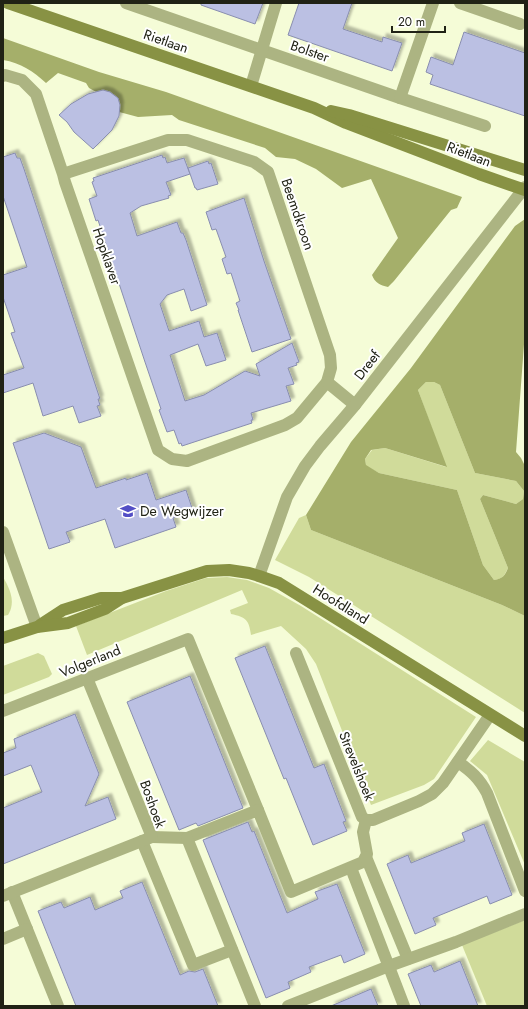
<svg xmlns="http://www.w3.org/2000/svg" width="528" height="1009" font-family="Jost,sans-serif">
	<style>
		.green { fill: #d0db9a }
		.water { fill: #a5af6a; fill-rule: evenodd }
		.building { fill: #bbc0e3; stroke: #898eaf; filter: url(#shadow) }
		.lines { fill: none; stroke-linecap: round; stroke-linejoin: round }
		.street { stroke: #acb482; stroke-width: 12 }
		.secondary { stroke: #889244; stroke-width: 12 }
		.labels { text-anchor: middle; stroke-width: 4; stroke-linejoin: round; paint-order: stroke }
		.street-label { font-size: 14px; fill: #202215; stroke: #fff }
		.poi-label { font-size: 14px; fill: #202215; stroke: #fff; text-anchor: start }
	</style>
	<defs>
		<filter id="shadow"><feDropShadow dx="3.5" dy="-3.5" stdDeviation="1" flood-color="#0004"/></filter>
	</defs>
	<rect width="100%" height="100%" fill="#f5fcd7"/>
	<g class="green">
		<path d="M426,382H434L440,385L475,473L516,481L524,491L523,499L516,504L483,495L480,499L508,568C504,576 503,579 494,580L483,565L457,490L379,473L366,466L365,459L372,450L385,448L446,467L418,390Z"/>
		<path d="M306,515L311,530L502,605L525,616V713L309,577L275,560L299,518Z"/>
		<path d="M3,577C10,589 16,602 8,615L3,616Z"/>
		<path d="M227,577L247,580L269,588L301,606L476,717L434,779L424,785L371,805L316,664L306,649L281,626L251,635C249,620 246,617 231,614L230,610L248,603L242,590L87,655L76,626L166,591L206,578Z"/>
		<path d="M38,653L44,656L52,674L49,677L3,695V666Z"/>
		<path d="M488,740L525,762V865L487,775L470,761Z"/>
		<path d="M525,920V1006H487L462,945Z"/>
	</g>
	<g class="water">
		<path d="M3,38L99,72L166,92L462,197L457,208L451,210L394,281L388,287C380,285 375,283 372,275L398,238L371,179L342,188L316,169L295,159L276,157L265,148L179,120L172,115L138,117L108,109L100,94L89,88L86,83L58,73L46,83C33,71 21,63 3,60Z"/>
		<path d="M525,219V331L516,452L521,458L525,466V616L502,605L311,530L306,515L351,442L411,368L515,226ZM426,382H434L440,385L475,473L516,481L524,491L523,499L516,504L483,495L480,499L508,568C505,576 502,579 494,580L483,565L457,490L379,473L366,465L365,459L371,450L385,448L447,467L418,390Z"/>
	</g>
	<g class="building">
		<path d="M201,3H263L255,24L201,5Z"/>
		<path d="M299,3H352L343,29L382,42L383,37L402,43L392,71L288,35Z"/>
		<path d="M464,32L525,53V116L430,84L433,75L426,72L431,57L453,65Z"/>
		<path d="M103,90L110,92L118,98L120,105L119,116L112,130L93,149L74,132L67,122L59,115L71,104L88,94Z"/>
		<path d="M15,153L17,158H20L24,169L100,399H98L100,405L97,406L101,416L79,423L73,406L43,416L33,383L3,393V375L24,368L11,333L15,332L3,297V275L27,267L3,196V157Z"/>
		<path d="M162,155L163,158L165,157L167,163L184,158L190,174L166,182L171,195L168,196L169,198L141,206L130,213L137,236L177,222L181,233H183L186,240L207,305L191,311L184,289L167,295L160,304L169,331L199,321L204,337L217,333L226,360L206,366L198,344L170,355L185,401L204,395L245,371L260,376L256,364L292,343L299,362L296,363L297,365L288,368L294,384L286,386L291,401L251,413L253,420H251L252,423L182,446L181,443L179,444L174,430L167,432L159,410L161,409L145,362L98,220L96,221L89,199L97,196L92,182L94,181L93,178Z"/>
		<path d="M208,161L209,164L211,163L218,184L197,190L196,188H195L188,168Z"/>
		<path d="M244,198L264,261L291,339L252,352L238,310H239L236,303L240,301L231,273L227,274L222,259L226,257L216,229L212,230L206,212Z"/>
		<path d="M44,433L81,447L96,488L126,478V480L147,473L156,500L186,490L193,511L173,518L176,527L115,548L105,519L66,532L70,542L49,549L13,443Z"/>
		<path d="M265,646L314,768L324,764L346,821L343,822L347,831L313,845L286,778L284,779L235,658Z"/>
		<path d="M190,676L243,808L198,826L196,823L179,830L127,702Z"/>
		<path d="M75,714L99,774L85,806L108,797L116,819L3,864V808L42,792L31,765L3,776V753L16,748L14,739Z"/>
		<path d="M248,822L252,832L254,831L287,913L318,899L315,892L337,884L365,954L344,963L341,955L309,967L311,972L288,982L290,988L266,998L203,840Z"/>
		<path d="M484,824L512,895L490,904L487,896L433,918L436,925L415,934L387,864L408,855L411,863L465,841L462,833Z"/>
		<path d="M142,882L180,975L189,971L195,972L203,969L218,1006H76L38,911L61,902L64,908L90,897L95,910L123,898L120,891Z"/>
		<path d="M460,961L478,1006H421L408,974L431,965L434,972Z"/>
		<path d="M371,989L378,1006H331Z"/>
	</g>
	<g class="lines">
		<g class="street">
			<path d="M126,3L400,98L485,126"/>
			<path d="M460,3L520,24"/>
			<path d="M3,76L5,75L22,80L36,94L63,174L65,182L158,450L172,459L187,461L285,425L297,418L327,382L331,368L330,355L268,172L254,162L187,140H168L63,174"/>
			<path d="M251,86L276,3"/>
			<path d="M400,98L433,3"/>
			<path d="M327,382L355,405"/>
			<path d="M3,532L37,627"/>
			<path d="M259,576L287,497L305,466L320,446L355,405L525,187"/>
			<path d="M296,653L362,817L366,820H373L419,801L432,794L443,783L490,715"/>
			<path d="M3,711L188,639L258,810"/>
			<path d="M458,762C471,771 479,778 487,793L525,891"/>
			<path d="M152,837L187,838L258,810L291,892L363,862L367,854L363,832L366,820"/>
			<path d="M187,838L255,1006"/>
			<path d="M142,841L193,965L232,950"/>
			<path d="M366,857L408,959"/>
			<path d="M351,868L404,1006"/>
			<path d="M12,892L58,1006"/>
			<path d="M3,896L152,837L87,678"/>
			<path d="M3,939L27,929"/>
			<path d="M288,1006L389,966L456,942L525,914"/>
		</g>
		<g class="secondary">
			<path d="M8,3L314,108L346,123L479,174L525,190"/>
			<path d="M331,111L349,115L525,170"/>
			<path d="M40,625L63,610L101,598H122"/>
			<path d="M3,638L37,627L68,623L105,609L122,598L207,571L229,570L249,573L259,576L279,583L525,736"/>
		</g>
	</g>
	<defs>
		<symbol id="school-bare" viewBox="-9 -9 18 18"><path d="M0-5L7-2L0 1L-7-2ZM-4 1L0 2.5L4 1V4Q0 6-4 4Z" fill="#524ec5" stroke="#fff" stroke-width="2.5" paint-order="stroke"/></symbol>
	</defs>
	<g fill-rule="evenodd">
		<use href="#school-bare" x="117" y="500" width="22" height="22"/>
	</g>
	<g class="labels">
		<g class="street-label">
			<text transform="translate(166 41) rotate(19)" y="5">Rietlaan</text>
			<text transform="translate(310 51) rotate(19)" y="5">Bolster</text>
			<text transform="translate(469 154) rotate(21)" y="5">Rietlaan</text>
			<text transform="translate(298 214) rotate(71)" y="5">Beemdkroon</text>
			<text transform="translate(107 256) rotate(71)" y="5">Hopklaver</text>
			<text transform="translate(367 365) rotate(-52)" y="5">Dreef</text>
			<text transform="translate(341 604) rotate(32)" y="5">Hoofdland</text>
			<text transform="translate(90 661) rotate(-22)" y="5">Volgerland</text>
			<text transform="translate(357 766) rotate(68)" y="5">Strevelshoek</text>
			<text transform="translate(153 804) rotate(70)" y="5">Boshoek</text>
		</g>
		<g class="poi-label">
			<text x="140" y="516">De Wegwijzer</text>
		</g>
	</g>
	<rect width="528" height="1009" fill="none" stroke="#202215" stroke-width="8"/>
	<path d="M392 26v6h53v-6" fill="none" stroke="#202215" stroke-width="2"/>
	<text x="398" y="26" font-size="12" fill="#202215" stroke="#ffffff" stroke-width="3" paint-order="stroke">20 m</text>
</svg>
